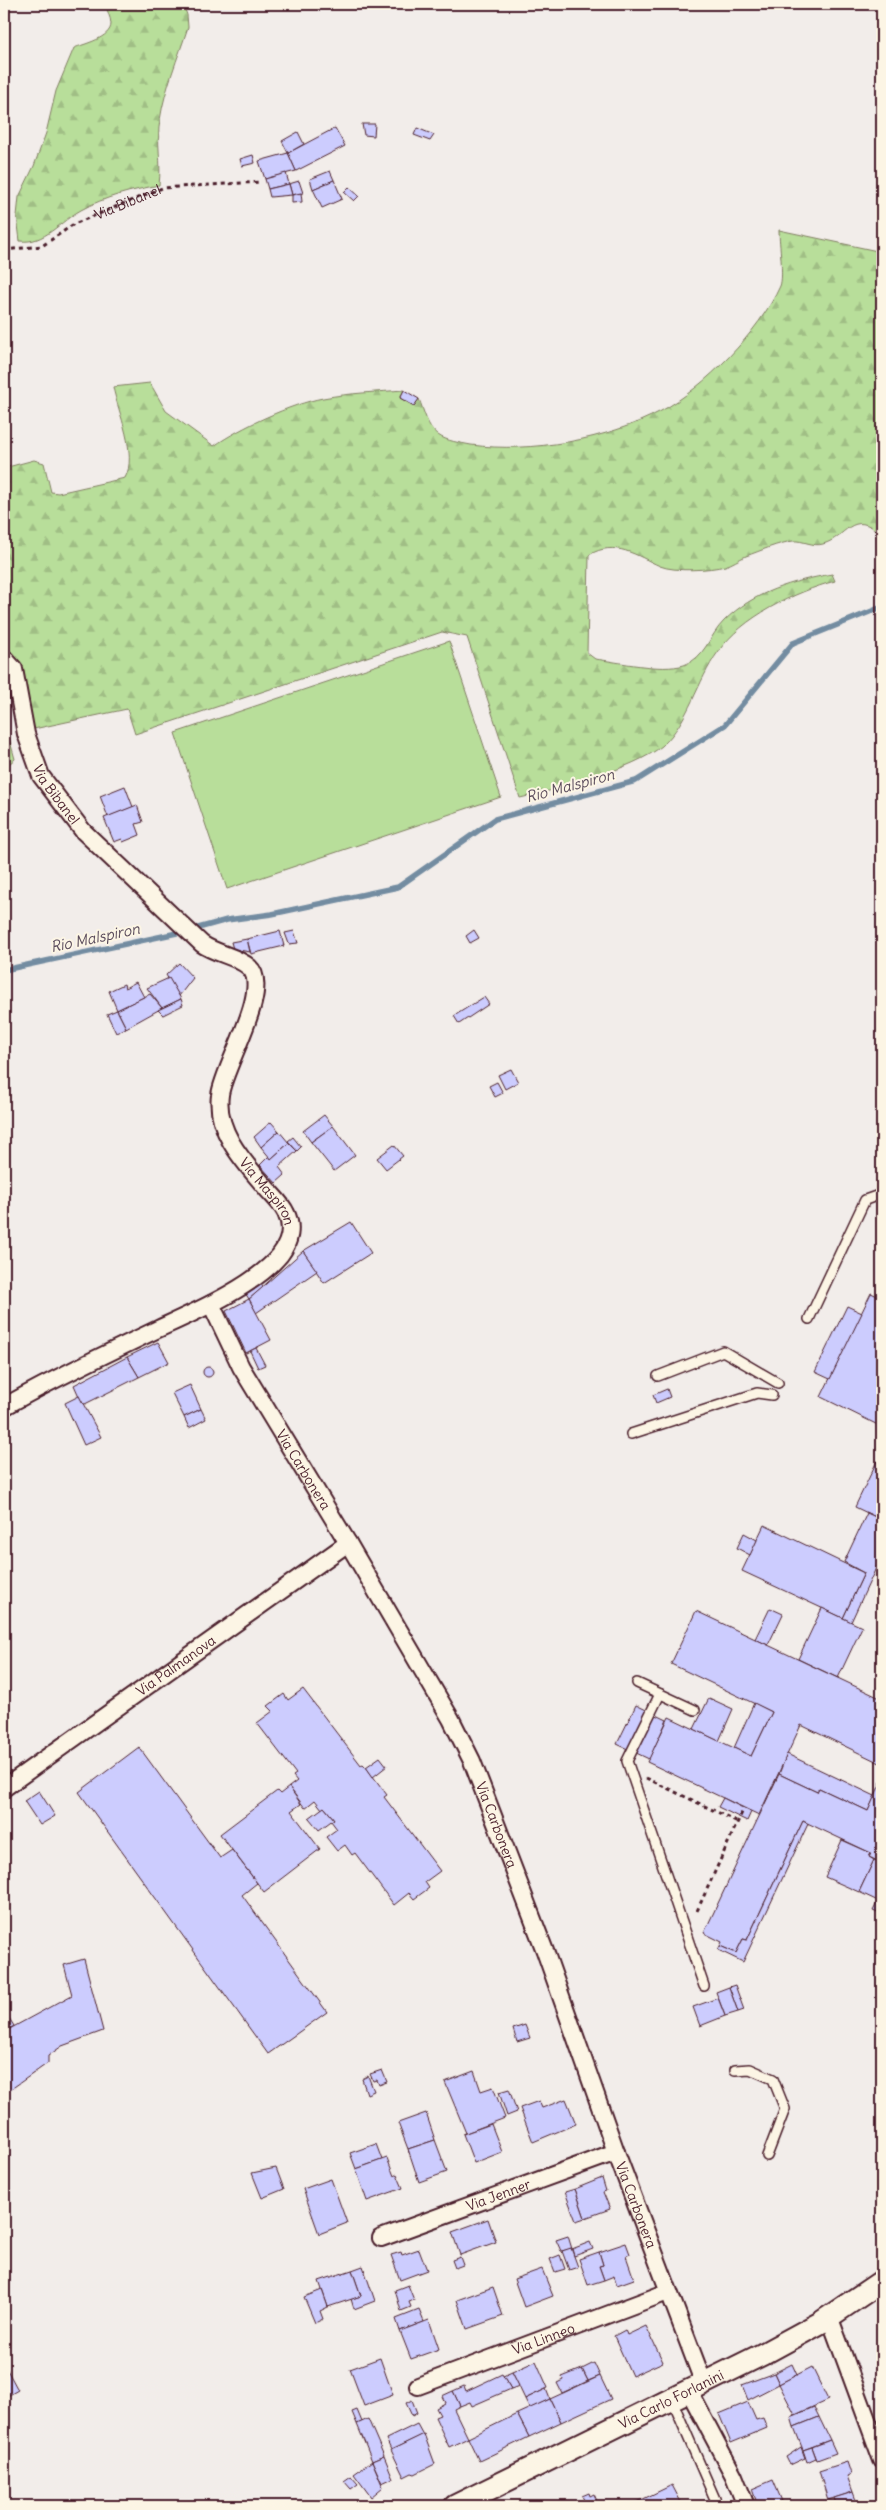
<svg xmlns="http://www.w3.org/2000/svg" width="886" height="2510" font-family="Delius,sans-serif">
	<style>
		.forest { fill: url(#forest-firs); stroke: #817e62 }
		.park { fill: #b8de9a; stroke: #817e62 }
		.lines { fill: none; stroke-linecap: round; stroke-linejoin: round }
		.stream { stroke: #738ca1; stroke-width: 5.5 }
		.building { fill: #ccccfe; stroke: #4a1f2b }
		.service-casing { stroke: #4a1f2b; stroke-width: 12 }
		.minor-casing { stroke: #4a1f2b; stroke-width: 20 }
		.tertiary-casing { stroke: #4a1f2b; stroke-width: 25 }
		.path { stroke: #4a1f2b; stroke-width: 3; stroke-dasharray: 4 4; stroke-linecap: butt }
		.service { stroke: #fcf5e5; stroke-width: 9 }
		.minor { stroke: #fcf5e5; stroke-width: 16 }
		.tertiary { stroke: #fcf5e5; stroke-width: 21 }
		.labels { text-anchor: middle; stroke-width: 4; stroke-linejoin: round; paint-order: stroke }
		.street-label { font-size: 14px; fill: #4a1f2b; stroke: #fcf5e5 }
		.water-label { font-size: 15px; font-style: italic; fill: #5b4c5c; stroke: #fcf5e5 }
	</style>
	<defs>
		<pattern id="forest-firs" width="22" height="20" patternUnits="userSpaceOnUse" patternTransform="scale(1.25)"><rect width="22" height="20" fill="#b8de9a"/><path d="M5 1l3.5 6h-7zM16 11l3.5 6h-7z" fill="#a0be85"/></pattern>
	</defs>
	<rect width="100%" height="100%" fill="#f2edea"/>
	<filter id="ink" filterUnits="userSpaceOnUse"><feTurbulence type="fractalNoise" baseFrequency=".02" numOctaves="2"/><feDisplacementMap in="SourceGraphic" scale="10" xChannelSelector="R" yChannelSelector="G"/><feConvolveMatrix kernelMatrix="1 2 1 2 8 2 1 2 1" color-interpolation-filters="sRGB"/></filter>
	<g filter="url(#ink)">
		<g class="forest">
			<path d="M106,4H183L187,15L188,27C178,58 165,88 160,120C156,141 162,163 159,185C133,190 104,197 81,210C59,222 45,244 20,241L17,216L19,197L34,166L46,133L56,91L74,48C84,44 111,38 111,24C111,17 106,10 106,4Z"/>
			<path d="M779,230L882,252V568L878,569L881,534C852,508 846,538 823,544C813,547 803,540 793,541C778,543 760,551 746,556C739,559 732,564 725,566C710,570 674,572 660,566C637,556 615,539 589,555L587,653L595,659C619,662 661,672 684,665C705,658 709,636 724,621C753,592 793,581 832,574L835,581C795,592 742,617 718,652C697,681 689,721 662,746C634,769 556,790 520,798L467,637L442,632L135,734L127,709L29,730L4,655V468L34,460L44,463L51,492L58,493L125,478C138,455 118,412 113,387L150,383L166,411L214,446C241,427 291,404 323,398C350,393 378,392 404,390L400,398L414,406L419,399C424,411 427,427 438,435C446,441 461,443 471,445C531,453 607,440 661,411C704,388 760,331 780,286C784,276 779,243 779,230Z"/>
			<path d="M4,720L15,759L4,768Z"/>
		</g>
		<path class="park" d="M449,641L501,797L227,889L175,733Z"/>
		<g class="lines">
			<path class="stream" d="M4,970L191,930L227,920L272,914L398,887L495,819L636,781L725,725L793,643L882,607"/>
		</g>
		<g class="building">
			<path d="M362,124H375L374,136L364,135Z"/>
			<path d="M335,128L345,146L296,171L288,153Z"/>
			<path d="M417,128L434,135L430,141L414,135Z"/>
			<path d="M298,132L304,144L288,153L282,141Z"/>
			<path d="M288,153L296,171L265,179L259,161Z"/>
			<path d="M253,155L255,163L242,166L240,159Z"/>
			<path d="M330,171L334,180L313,189L310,179Z"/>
			<path d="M286,173L289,184L268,189L265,179Z"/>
			<path d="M334,180L342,199L322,208L313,189Z"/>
			<path d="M299,181L303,193L292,195L289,184Z"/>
			<path d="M289,184L292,195L270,197L268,189Z"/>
			<path d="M349,187L359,196L354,201L344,192Z"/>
			<path d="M301,193L302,202L292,203V195Z"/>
			<path d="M404,390L419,399L414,406L400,398Z"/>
			<path d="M125,786L133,807L108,817L100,796Z"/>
			<path d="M137,805L143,822L136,824L140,835L123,842L122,839L114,842L104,818Z"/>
			<path d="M474,930L479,938L470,943L466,936Z"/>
			<path d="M280,931L284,946L251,954L247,939Z"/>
			<path d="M294,931L298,943L289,944L285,933Z"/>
			<path d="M247,939L250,952L233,949L231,942Z"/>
			<path d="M179,963L193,978L179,996L166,975Z"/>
			<path d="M169,978L181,999L162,1008L147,988Z"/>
			<path d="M136,982L144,997L117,1010L109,991L124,984L125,988Z"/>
			<path d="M150,994L162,1008L126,1028L117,1010Z"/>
			<path d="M484,997L489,1004L459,1024L454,1016Z"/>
			<path d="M181,999L183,1005L163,1015L158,1010Z"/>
			<path d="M117,1010L126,1028L116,1033L107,1014Z"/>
			<path d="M511,1069L518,1082L505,1089L498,1075Z"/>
			<path d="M497,1082L503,1093L495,1097L489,1086Z"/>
			<path d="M324,1115L333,1126L311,1142L303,1131Z"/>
			<path d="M271,1122L279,1131L261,1147L254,1137Z"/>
			<path d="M333,1126L355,1155L334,1171L311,1142Z"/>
			<path d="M279,1131L289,1143L271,1159L261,1147Z"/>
			<path d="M293,1137L301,1147L297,1151L288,1141Z"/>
			<path d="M289,1143L297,1151L279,1167L285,1175L276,1183L260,1165L269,1156L271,1159Z"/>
			<path d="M394,1145L403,1156L386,1169L377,1158Z"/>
			<path d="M351,1222L371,1253L324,1283L303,1251Z"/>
			<path d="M303,1251L317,1271L256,1313L249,1299Z"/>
			<path d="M260,1283L263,1287L249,1299L245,1293Z"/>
			<path d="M871,1293L882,1298V1427L821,1397Z"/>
			<path d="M249,1299L271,1340L246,1353L226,1311Z"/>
			<path d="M847,1306L862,1313L830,1379L815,1372Z"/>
			<path d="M158,1342L169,1362L139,1377L127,1357Z"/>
			<path d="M256,1348L265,1365L258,1368L250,1351Z"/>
			<path d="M127,1357L139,1377L85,1404L82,1403L74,1385Z"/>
			<circle cx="208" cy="1372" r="5"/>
			<path d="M190,1385L201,1409L184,1417L172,1393Z"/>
			<path d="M667,1389L670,1397L656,1403L653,1395Z"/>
			<path d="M79,1396L101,1437L84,1445L65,1403Z"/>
			<path d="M201,1409L206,1419L189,1428L184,1417Z"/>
			<path d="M877,1461L882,1463V1520L855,1507Z"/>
			<path d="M867,1513L882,1520V1555L851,1622L843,1618L864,1573L844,1562Z"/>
			<path d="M764,1525L864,1573L843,1618L742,1571Z"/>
			<path d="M744,1533L757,1540L750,1555L737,1548Z"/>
			<path d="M770,1608L783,1614L768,1645L755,1639Z"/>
			<path d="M822,1608L862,1627L838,1678L798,1659Z"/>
			<path d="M696,1611L882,1699V1764L801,1725L759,1815L647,1762L669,1717L751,1756L772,1712L671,1664Z"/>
			<path d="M303,1689L361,1765L363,1764L366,1767L387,1795L384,1797L440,1871L425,1882L429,1888L414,1899L409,1893L394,1905L355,1853L352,1855L345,1845L337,1851L326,1837L337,1829L331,1821L334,1819L324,1807L322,1809L315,1800L305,1808L289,1787L297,1781L293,1776L296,1774L257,1723L273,1711L268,1706L284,1694L288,1700Z"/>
			<path d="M709,1698L733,1709L719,1741L694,1729Z"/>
			<path d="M754,1703L772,1712L751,1756L734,1748Z"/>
			<path d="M636,1705L667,1720L649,1759L617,1744Z"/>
			<path d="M139,1747L220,1858L232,1850L257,1883L242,1895L327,2012L268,2054L79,1792Z"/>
			<path d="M787,1754L875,1796L868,1811L819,1788L817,1792L779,1774Z"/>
			<path d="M380,1757L387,1766L373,1777L366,1767Z"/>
			<path d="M779,1774L817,1792L819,1788L868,1811L882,1780V1863L869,1857L871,1853L803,1821L747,1940L743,1939L736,1953L720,1946L722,1942L704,1933Z"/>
			<path d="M289,1787L301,1804L291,1811L320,1849L264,1892L220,1834L277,1791L280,1794Z"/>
			<path d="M39,1791L55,1816L40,1825L24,1801Z"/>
			<path d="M723,1798L751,1812L747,1821L718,1807Z"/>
			<path d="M324,1807L334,1819L319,1830L309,1818Z"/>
			<path d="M803,1821L808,1824L743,1962L718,1950L720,1946L736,1953L743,1939L747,1940Z"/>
			<path d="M842,1840L871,1853L869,1857L874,1860L859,1892L825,1877Z"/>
			<path d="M874,1860L882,1863V1915L873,1911L878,1901L859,1892Z"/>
			<path d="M84,1959L103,2031L62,2046L48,2056V2063L4,2094V2032L72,1995L64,1965Z"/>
			<path d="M735,1985L744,2010L738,2012L729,1987Z"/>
			<path d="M729,1987L738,2012L725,2016L716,1992Z"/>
			<path d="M718,1998L725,2016L700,2026L693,2007Z"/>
			<path d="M4,2010L14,2026L4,2032Z"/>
			<path d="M525,2025L530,2038L517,2042L513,2029Z"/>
			<path d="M382,2070L387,2082L379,2085L377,2080L373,2081L370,2074Z"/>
			<path d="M474,2071L481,2091L493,2087L505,2118L466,2133L445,2082Z"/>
			<path d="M368,2076L374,2091L367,2094L362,2079Z"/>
			<path d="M509,2089L517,2112L507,2116L499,2092Z"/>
			<path d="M566,2099L576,2124L533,2142L520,2108L539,2101L542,2108Z"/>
			<path d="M426,2113L435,2140L408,2149L398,2123Z"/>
			<path d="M491,2124L502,2152L474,2163L463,2134Z"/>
			<path d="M435,2140L447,2172L419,2182L408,2149Z"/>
			<path d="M376,2144L382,2160L356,2169L350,2153Z"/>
			<path d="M387,2158L394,2176L397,2174L403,2188L367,2201L356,2169Z"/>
			<path d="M276,2168L284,2189L262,2198L252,2173Z"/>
			<path d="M602,2178L606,2191L603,2192L610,2209L585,2218L575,2189Z"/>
			<path d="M331,2179L347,2223L319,2234L303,2189Z"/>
			<path d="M575,2189L585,2218L576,2221L565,2192Z"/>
			<path d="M488,2219L496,2242L460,2255L452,2232Z"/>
			<path d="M568,2236L572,2249L561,2251L556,2240Z"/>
			<path d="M590,2242L593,2249L574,2256L572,2249Z"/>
			<path d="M626,2243L630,2254L626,2256L634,2279L617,2285L614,2276L604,2280L599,2266L603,2265L599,2252Z"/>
			<path d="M571,2248L578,2267L569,2270L562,2251Z"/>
			<path d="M419,2249L427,2270L400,2280L391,2255L401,2252L402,2255Z"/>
			<path d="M599,2252L603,2265L599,2266L604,2280L588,2285L579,2259Z"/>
			<path d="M560,2255L565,2269L555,2272L550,2259Z"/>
			<path d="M460,2257L463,2265L455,2268L452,2260Z"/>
			<path d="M363,2266L375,2301L354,2309L351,2299L361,2296L352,2270Z"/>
			<path d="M542,2269L553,2296L524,2307L514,2279Z"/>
			<path d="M352,2270L361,2296L328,2307L319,2281Z"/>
			<path d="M408,2285L414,2300L409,2302L411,2307L401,2311L395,2290Z"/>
			<path d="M493,2287L503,2316L467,2329L457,2300Z"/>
			<path d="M322,2290L328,2307L320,2311L323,2319L315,2323L304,2297Z"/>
			<path d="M419,2310L424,2322L400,2331L396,2319Z"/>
			<path d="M429,2320L439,2349L411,2359L400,2331Z"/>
			<path d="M646,2326L663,2362L632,2376L614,2336L625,2330L627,2335Z"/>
			<path d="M380,2358L393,2395L364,2406L350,2369Z"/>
			<path d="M536,2361L548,2388L525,2399L512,2372Z"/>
			<path d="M594,2363L600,2376L588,2381L582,2369Z"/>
			<path d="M4,2364L18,2390L4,2398Z"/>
			<path d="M792,2364L797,2375L779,2384L774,2373Z"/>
			<path d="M812,2367L828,2400L795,2415L779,2384Z"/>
			<path d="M582,2369L588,2381L562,2393L557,2383L563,2380L562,2377Z"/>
			<path d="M512,2372L519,2386L511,2389L503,2376Z"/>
			<path d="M774,2373L779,2384L748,2400L742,2385Z"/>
			<path d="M502,2374L511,2389L472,2406L470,2402L460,2406L453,2391L464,2386L466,2391Z"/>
			<path d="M600,2376L611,2399L561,2422L550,2399Z"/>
			<path d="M546,2389L550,2399L530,2409L525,2399Z"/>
			<path d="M453,2391L460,2406L454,2409L468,2438L449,2447L435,2417L440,2415L436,2408L445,2403L442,2396Z"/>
			<path d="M550,2399L561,2422L529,2437L517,2414Z"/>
			<path d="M412,2400L417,2413L412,2416L406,2403Z"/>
			<path d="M748,2402L756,2420L763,2418L767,2428L731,2443L719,2414Z"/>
			<path d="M814,2407L819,2417L794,2427L791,2417Z"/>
			<path d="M357,2410L362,2422L357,2424L352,2412Z"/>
			<path d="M517,2414L529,2437L479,2461L468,2438Z"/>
			<path d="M819,2417L830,2440L803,2450L794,2427Z"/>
			<path d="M368,2419L384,2456L372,2461L357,2424Z"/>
			<path d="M417,2424L423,2435L391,2450L386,2439Z"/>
			<path d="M424,2434L435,2464L415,2474L412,2473L404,2477L391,2450Z"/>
			<path d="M830,2440L836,2453L817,2460L812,2447Z"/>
			<path d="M801,2447L805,2458L790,2465L786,2457Z"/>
			<path d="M812,2447L816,2458L807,2462L803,2450Z"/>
			<path d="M384,2456L393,2478L382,2483L372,2461Z"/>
			<path d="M372,2461L383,2487L371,2497L354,2474Z"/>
			<path d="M847,2462L851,2474L847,2476L853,2492L828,2500L819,2471Z"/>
			<path d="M351,2476L358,2484L351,2489L344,2481Z"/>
			<path d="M773,2480L784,2506H758L752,2489Z"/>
			<path d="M672,2485L683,2506H637L635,2503Z"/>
			<path d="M853,2492L858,2506H837L834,2498Z"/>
			<path d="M589,2493L590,2496L594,2494L599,2506H587L582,2496Z"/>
		</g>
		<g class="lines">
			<defs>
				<g id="service">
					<path d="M809,1319L865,1200L882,1194"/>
					<path d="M658,1376L723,1351L778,1383"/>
					<path d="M631,1434L757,1393L772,1395"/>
					<path d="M637,1683L695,1710"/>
					<path d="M660,1694L627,1761L704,1986"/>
					<path d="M735,2070L750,2069L773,2079L785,2109L767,2156"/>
					<path d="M672,2400L718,2506"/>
				</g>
				<g id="minor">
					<path id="s2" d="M4,658L14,669L26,734L41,776L83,831L202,944C216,954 237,956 249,967C273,988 223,1067 220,1095C215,1132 245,1163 267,1189C273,1196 282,1204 286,1213C293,1227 290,1242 280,1255C255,1286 195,1312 158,1329C106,1354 54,1378 4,1407"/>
					<path id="s3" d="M211,1304L241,1367L348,1543L451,1719L472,1761L545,1951L616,2152L704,2384"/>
					<path id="s4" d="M4,1788L348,1543"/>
					<path id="s5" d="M381,2238L616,2152"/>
					<path d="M829,2316L882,2460"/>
					<path id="s6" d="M418,2386L668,2292"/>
					<path d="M689,2391L734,2476L746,2506"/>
				</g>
				<g id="tertiary">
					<path id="s7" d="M455,2506L763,2354L820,2323L882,2281"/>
				</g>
			</defs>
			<use href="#service" class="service-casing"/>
			<use href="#minor" class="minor-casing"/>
			<use href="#tertiary" class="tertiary-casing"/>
			<g class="path">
				<path id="s1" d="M4,250L42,246L74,224L162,188L260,182"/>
				<path d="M646,1778L738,1822"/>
				<path d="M697,1911L744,1808"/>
			</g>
			<use href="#service" class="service"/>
			<use href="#minor" class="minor"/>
			<use href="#tertiary" class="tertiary"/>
		</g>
	</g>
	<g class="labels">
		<g class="street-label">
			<text dy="5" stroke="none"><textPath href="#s1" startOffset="135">Via Bibanel</textPath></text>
			<text dy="5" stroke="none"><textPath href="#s2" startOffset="149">Via Bibanel</textPath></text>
			<text dy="5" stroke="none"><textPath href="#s2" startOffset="658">Via Maspiron</textPath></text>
			<text dy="5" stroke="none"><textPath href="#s3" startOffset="190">Via Carbonera</textPath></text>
			<text dy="5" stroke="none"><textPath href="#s4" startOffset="211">Via Palmanova</textPath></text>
			<text dy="5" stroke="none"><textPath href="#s3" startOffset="595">Via Carbonera</textPath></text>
			<text dy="5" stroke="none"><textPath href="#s5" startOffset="125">Via Jenner</textPath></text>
			<text dy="5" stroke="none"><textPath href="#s3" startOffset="1000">Via Carbonera</textPath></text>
			<text dy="5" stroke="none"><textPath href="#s6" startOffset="134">Via Linneo</textPath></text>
			<text dy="5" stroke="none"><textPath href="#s7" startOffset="241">Via Carlo Forlanini</textPath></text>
		</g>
		<g class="water-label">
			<text transform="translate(570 786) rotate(-15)" y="5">Rio Malspiron</text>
			<text transform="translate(95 938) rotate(-12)" y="5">Rio Malspiron</text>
		</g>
	</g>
	<rect width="886" height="2510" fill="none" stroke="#fcf5e5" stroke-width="20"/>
	<rect x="10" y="10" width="866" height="2490" fill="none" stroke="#4a1f2b" stroke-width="2" filter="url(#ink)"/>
</svg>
